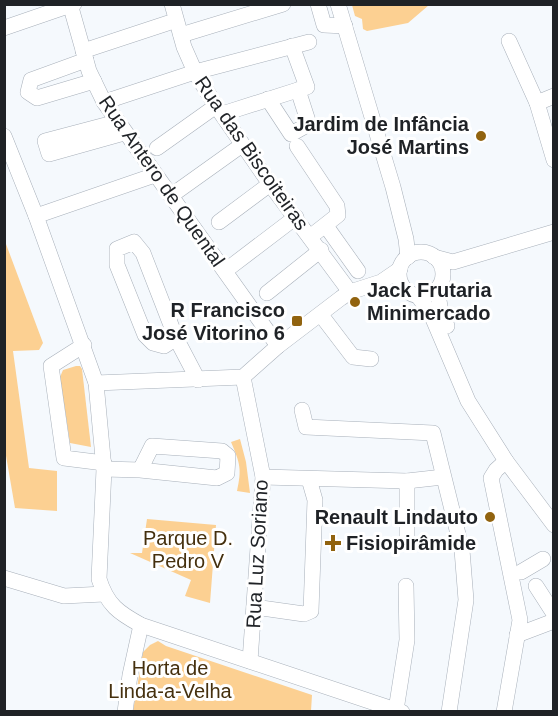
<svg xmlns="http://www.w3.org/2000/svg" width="558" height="716" font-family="Arial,sans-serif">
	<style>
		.green { fill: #fcd092 }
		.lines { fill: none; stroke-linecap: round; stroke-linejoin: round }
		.minor-casing { stroke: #a8b0ba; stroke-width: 16 }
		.minor { stroke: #fff; stroke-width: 15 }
		.poi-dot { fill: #91630f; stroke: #fff; stroke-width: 2 }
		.labels { text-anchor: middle; stroke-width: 6; stroke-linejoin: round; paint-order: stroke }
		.poi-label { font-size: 20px; font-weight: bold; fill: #1f2226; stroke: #fff; text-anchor: end }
		.street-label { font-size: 20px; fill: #1f2226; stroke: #fff }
		.park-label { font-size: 20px; fill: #45300e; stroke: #fff }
	</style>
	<rect width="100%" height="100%" fill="#f5f9fd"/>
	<g class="green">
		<path d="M352,5V4L429,5L408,23L367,31L363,29L362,19L355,16Z"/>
		<path d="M4,244H6L43,343L39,350L13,351L29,468L57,471V511L15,508L4,444Z"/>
		<path d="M76,366H80L82,369L91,447L70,443L60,377L63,370Z"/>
		<path d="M240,439L246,462L250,493L237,491C242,469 240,463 231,442Z"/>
		<path d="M147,519L216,525L210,603L185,596L191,580L130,553H142Z"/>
		<path d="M158,641L166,646L312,695L311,711H133L143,652L150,645Z"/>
	</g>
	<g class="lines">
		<defs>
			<g id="minor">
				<path d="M70,4L89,71L104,102L278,346"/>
				<path d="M172,4L184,47L195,72L216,106L270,184L350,292"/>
				<path d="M318,4L324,25L345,26"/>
				<path d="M338,4L393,187L406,239L408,257"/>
				<path d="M4,28L74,4"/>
				<path d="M181,35L283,4"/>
				<path d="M509,41L537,103L554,160"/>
				<path d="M83,51L168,23"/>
				<path d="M86,60L31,80L28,92L37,98L94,81"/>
				<path d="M268,99L291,134L309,124L298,90"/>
				<path d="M104,102L195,72L309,42"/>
				<path d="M537,103L554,96"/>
				<path d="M222,114L307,87L292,46"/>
				<path d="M117,122L45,141L49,154L124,133"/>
				<path d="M4,136L36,216L96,383L104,469L99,579C107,605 119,613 141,625L402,712"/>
				<path d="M297,146L337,206L338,215L310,237"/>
				<path d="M157,148L216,106"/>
				<path d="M172,195L242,145"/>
				<path d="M36,216L155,175"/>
				<path d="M219,222L270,184"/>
				<path d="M326,226L358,271"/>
				<circle cx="421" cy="274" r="22"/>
				<path d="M434,257L453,262L554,232"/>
				<path d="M225,271L296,217"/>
				<path d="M437,289L441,312L447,326"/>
				<path d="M267,293L321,250"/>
				<path d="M418,296L431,314L468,401L506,461L554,525"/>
				<path d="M321,315L353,357L371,359"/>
				<path d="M176,338L164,346L153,343L145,335L117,265V249L134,242L143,253L176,338L198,380"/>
				<path d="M84,345L51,366L64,458L104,463"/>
				<path d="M243,377L263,477L250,661"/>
				<path d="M96,383L243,377L278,346L341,298L350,292L381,282L400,269"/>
				<path d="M302,410L306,427L433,433L462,550L466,600L449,712"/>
				<path d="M104,469L140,470L217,478L227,473L228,456L222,451L152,446L140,470"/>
				<path d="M263,477L407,481L443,477"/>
				<path d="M407,481V539"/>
				<path d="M521,572L543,559"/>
				<path d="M4,578L64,596L104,594"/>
				<path d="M536,586L554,614"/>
				<path d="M254,607L304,614L311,611L315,500L309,479"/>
				<path d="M517,635L554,621"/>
				<path d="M396,710L407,640L406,586"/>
				<path d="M125,712L130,675L141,625"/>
				<path d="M504,712L520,620L491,478L496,470L506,461"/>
			</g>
		</defs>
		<use href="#minor" class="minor-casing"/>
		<use href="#minor" class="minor"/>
	</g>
	<g class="poi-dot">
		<circle cx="481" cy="136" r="6"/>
		<circle cx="355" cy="302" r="6"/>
		<rect x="291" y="315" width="12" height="12" rx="3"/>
		<circle cx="490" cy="517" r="6"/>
		<path d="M330 534h6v6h6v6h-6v6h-6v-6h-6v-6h6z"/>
	</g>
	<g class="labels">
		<g class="poi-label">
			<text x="469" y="131">Jardim de Infância<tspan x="469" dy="23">José Martins</tspan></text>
			<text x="367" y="297" text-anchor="start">Jack Frutaria<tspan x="367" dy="23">Minimercado</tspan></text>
			<text x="285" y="317">R Francisco<tspan x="285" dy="23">José Vitorino 6</tspan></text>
			<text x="478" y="524">Renault Lindauto</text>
			<text x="346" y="550" text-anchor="start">Fisiopirâmide</text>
		</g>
		<g class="street-label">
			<text transform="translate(252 153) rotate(55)" y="7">Rua das Biscoiteiras</text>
			<text transform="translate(162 181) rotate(55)" y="7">Rua Antero de Quental</text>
			<text transform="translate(257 554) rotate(-87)" y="7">Rua Luz Soriano</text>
		</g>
		<g class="park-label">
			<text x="188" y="545">Parque D.<tspan x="188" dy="23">Pedro V</tspan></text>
			<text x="170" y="675">Horta de<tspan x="170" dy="23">Linda-a-Velha</tspan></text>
		</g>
	</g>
	<rect width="558" height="716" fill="none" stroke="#1f2226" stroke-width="12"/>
</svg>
